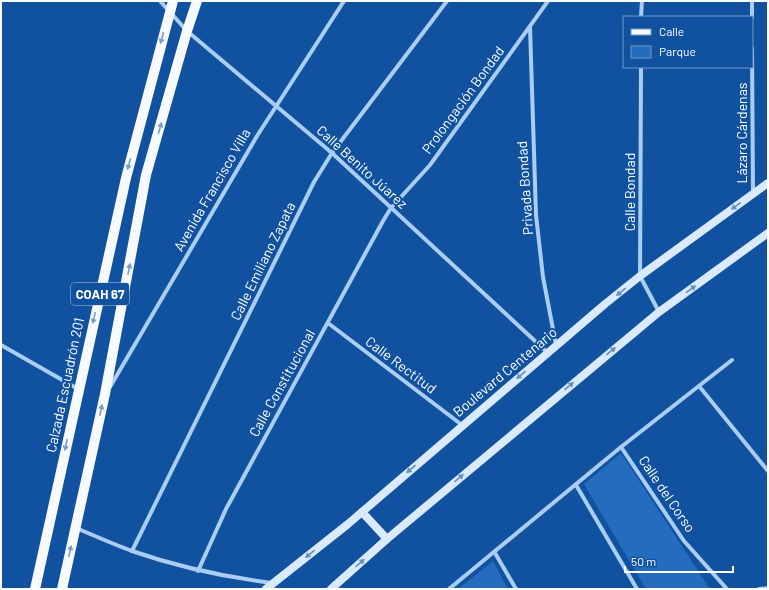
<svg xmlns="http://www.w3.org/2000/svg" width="769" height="590" font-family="Barlow,sans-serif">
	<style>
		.green { fill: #236cbe }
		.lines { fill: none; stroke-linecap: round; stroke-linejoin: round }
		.street { stroke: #a9cdf5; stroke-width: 4 }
		.secondary { stroke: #d9eafe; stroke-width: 8 }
		.primary { stroke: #f7faff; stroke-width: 10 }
		.oneway { fill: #789ecb }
		.oneway2 { fill: #618fc6 }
		.labels { text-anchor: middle; stroke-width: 4; stroke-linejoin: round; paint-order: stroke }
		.shield { fill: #1152a0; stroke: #b8cbe2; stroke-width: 1 }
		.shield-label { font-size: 13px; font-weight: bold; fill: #fff }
		.street-label { font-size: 14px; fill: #fff; stroke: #1152a0 }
	</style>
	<rect width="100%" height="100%" fill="#1152a0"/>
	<g class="green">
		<path d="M621,453L710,589H646L584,484Z"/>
		<path d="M493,561L508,589H458Z"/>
	</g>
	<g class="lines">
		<g class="street">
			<path d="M160,1L187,31L332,153L548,353"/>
			<path d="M752,1V17"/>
			<path d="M641,17L642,1"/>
			<path d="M530,27L536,215L543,277L556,345"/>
			<path d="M752,48L753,193"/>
			<path d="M641,67L640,276L659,312"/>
			<path d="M328,323L462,425"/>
			<path d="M1,345L78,389"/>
			<path d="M699,386L768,471"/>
			<path d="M110,387L257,136L344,1"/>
			<path d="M621,447L684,541L727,589"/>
			<path d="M576,485L637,589"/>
			<path d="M76,528C95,536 113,544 132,551C178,567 225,577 272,583"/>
			<path d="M132,551L314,182L332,153L447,1"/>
			<path d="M495,553L516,589"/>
			<path d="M198,571L226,509L383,221L391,208L430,165L548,1"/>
			<path d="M449,589L621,447L732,360"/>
			<path d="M759,589L768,588"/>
		</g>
		<g class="secondary">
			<path d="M362,512L387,539"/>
			<path d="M266,589L348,524L605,304L640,276L768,183"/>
			<path d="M331,589L387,539L659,312L768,233"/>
		</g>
		<g class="primary">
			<path d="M35,589L126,178L173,1"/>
			<path d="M62,589L105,394L146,175L187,31L197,1"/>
		</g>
	</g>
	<defs><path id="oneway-solid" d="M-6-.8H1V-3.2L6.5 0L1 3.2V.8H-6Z"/></defs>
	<g class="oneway">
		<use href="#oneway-solid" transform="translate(162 38) rotate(105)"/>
		<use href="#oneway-solid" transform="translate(160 128) rotate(-74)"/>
		<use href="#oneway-solid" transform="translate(129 164) rotate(105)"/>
		<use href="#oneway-solid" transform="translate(129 269) rotate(-79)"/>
		<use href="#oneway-solid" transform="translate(94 318) rotate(103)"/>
		<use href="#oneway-solid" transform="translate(101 410) rotate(-77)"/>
		<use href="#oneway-solid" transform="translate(66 445) rotate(102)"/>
		<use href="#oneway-solid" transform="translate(70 551) rotate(-78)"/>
	</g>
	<g class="oneway2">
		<use href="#oneway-solid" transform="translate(736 206) rotate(144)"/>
		<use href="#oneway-solid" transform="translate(691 289) rotate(-36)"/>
		<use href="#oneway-solid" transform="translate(621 292) rotate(141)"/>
		<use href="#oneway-solid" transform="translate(611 351) rotate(-39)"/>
		<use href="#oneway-solid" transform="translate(521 375) rotate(140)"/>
		<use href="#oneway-solid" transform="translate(569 386) rotate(-40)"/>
		<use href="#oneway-solid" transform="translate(411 469) rotate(139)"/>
		<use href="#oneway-solid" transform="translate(459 478) rotate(-40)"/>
		<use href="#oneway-solid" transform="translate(310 554) rotate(141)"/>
		<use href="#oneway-solid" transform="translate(360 563) rotate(-42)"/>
	</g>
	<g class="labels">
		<rect class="shield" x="71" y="283" width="58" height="22" rx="3"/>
		<g class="shield-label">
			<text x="100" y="299">COAH 67</text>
		</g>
		<g class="street-label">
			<text transform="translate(463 100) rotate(-54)" y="5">Prolongación Bondad</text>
			<text transform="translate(742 133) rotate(-90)" y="5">Lázaro Cárdenas</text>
			<text transform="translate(362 167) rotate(42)" y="5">Calle Benito Júarez</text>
			<text transform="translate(525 188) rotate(-94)" y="5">Privada Bondad</text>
			<text transform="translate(212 190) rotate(-60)" y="5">Avenida Francisco Villa</text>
			<text transform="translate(630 192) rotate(-90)" y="5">Calle Bondad</text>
			<text transform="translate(263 261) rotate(-64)" y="5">Calle Emiliano Zapata</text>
			<text transform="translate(401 365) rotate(37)" y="5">Calle Rectitud</text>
			<text transform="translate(505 372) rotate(-40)" y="5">Boulevard Centenario</text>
			<text transform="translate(282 383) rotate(-61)" y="5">Calle Constitucional</text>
			<text transform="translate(65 385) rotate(-78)" y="5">Calzada Escuadrón 201</text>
			<text transform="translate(667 494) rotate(56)" y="5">Calle del Corso</text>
		</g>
	</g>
	<rect width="769" height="590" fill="none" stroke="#ffffff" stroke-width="4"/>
	<rect x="623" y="16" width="130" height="52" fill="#1152a0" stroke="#7097c6"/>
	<rect x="631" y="29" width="20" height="6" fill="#f7faff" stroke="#7097c6"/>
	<text x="659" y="36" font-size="12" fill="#ffffff">Calle</text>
	<rect x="631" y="46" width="20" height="12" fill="#236cbe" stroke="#7097c6"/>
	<text x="659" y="56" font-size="12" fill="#ffffff">Parque</text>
	<path d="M625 566v6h108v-6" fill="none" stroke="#ffffff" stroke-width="2"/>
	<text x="631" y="566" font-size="12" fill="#ffffff" stroke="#1152a0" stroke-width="3" paint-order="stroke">50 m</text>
</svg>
